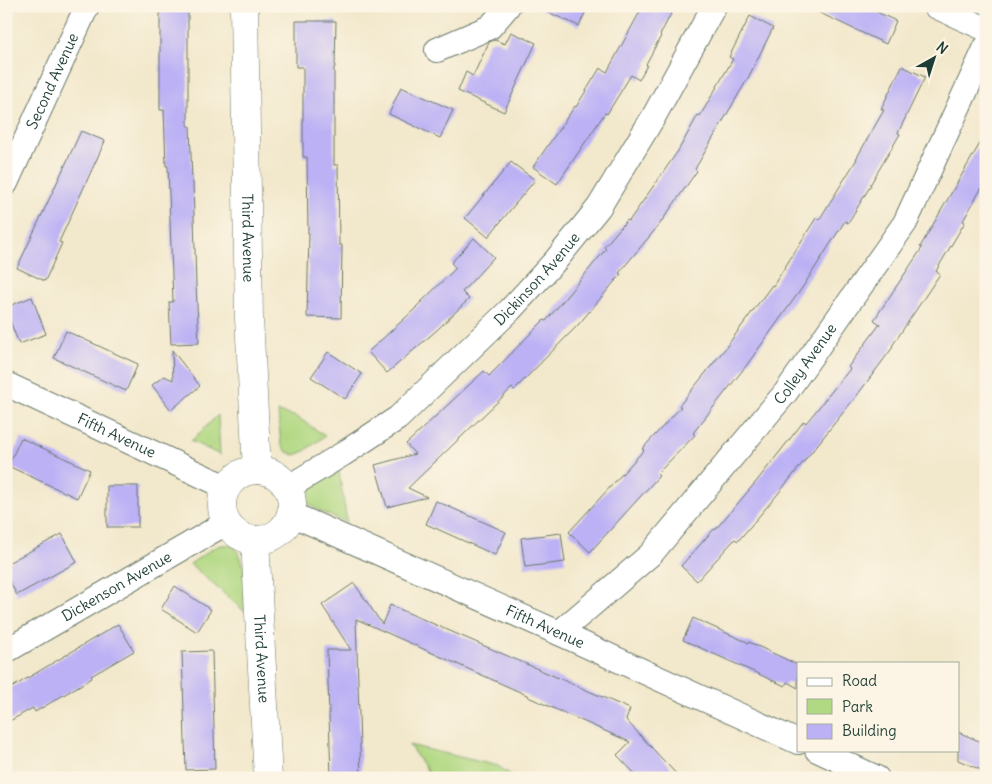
<svg xmlns="http://www.w3.org/2000/svg" width="992" height="784" font-family="Delius,sans-serif">
	<style>
		.green { fill: #b1d882; stroke: #688a5b }
		.building { fill: #bcb1f5 }
		.lines { fill: none; stroke-linecap: round; stroke-linejoin: round }
		.street-casing { stroke: #697969; stroke-width: 26 }
		.secondary-casing { stroke: #697969; stroke-width: 29 }
		.street { stroke: #fff; stroke-width: 24 }
		.secondary { stroke: #fff; stroke-width: 28 }
		.labels { text-anchor: middle; stroke-width: 4; stroke-linejoin: round; paint-order: stroke }
		.street-label { font-size: 15px; fill: #1f3d34; stroke: #fcf5e5 }
	</style>
	<rect width="100%" height="100%" fill="#fcf5e5"/>
	<filter id="ink" filterUnits="userSpaceOnUse"><feTurbulence type="fractalNoise" baseFrequency=".02" numOctaves="2"/><feDisplacementMap in="SourceGraphic" scale="10" xChannelSelector="R" yChannelSelector="G"/><feConvolveMatrix kernelMatrix="1 2 1 2 8 2 1 2 1" color-interpolation-filters="sRGB"/></filter>
	<filter id="wash" filterUnits="userSpaceOnUse"><feTurbulence type="fractalNoise" baseFrequency=".0096" numOctaves="4" result="noise"/><feDisplacementMap in="SourceGraphic" scale="20" xChannelSelector="R" yChannelSelector="G"/><feGaussianBlur stdDeviation="1.12" result="paint"/><feColorMatrix in="noise" values="0 0 0 0 0 0 0 0 0 0 0 0 0 0 0 0 0 1.4 0 .05"/><feComposite in="paint" operator="in"/></filter>
	<g filter="url(#wash)">
		<rect width="100%" height="100%" fill="#f2e8cc"/>
		<g class="green">
			<path d="M278,412L297,417L325,436L303,452L295,455L287,452L281,445Z"/>
			<path d="M218,415L220,455L191,441Z"/>
			<path d="M338,466L347,522C329,515 310,511 302,493L305,487Z"/>
			<path d="M220,545C224,545 229,544 232,546C249,556 244,594 244,611L190,564L210,550Z"/>
			<path d="M409,745L498,766L515,778H432Z"/>
		</g>
		<g id="blocks">
			<g class="building">
				<path d="M534,6H588L579,26Z"/>
				<path d="M643,6H675L660,35L661,36L646,64L647,65L639,80L631,75L607,114L605,113L557,184L533,167L575,106L576,107L600,68L607,72Z"/>
				<path d="M805,6H864L896,21L886,44Z"/>
				<path d="M160,10H188V126H190L192,182H193L196,286L199,343L171,344L169,302H173L168,166H166L164,110H160Z"/>
				<path d="M750,16L773,28L748,78L695,169L697,171L659,225L619,273L621,274L578,325L514,390L512,388L408,488L427,497L387,507L375,465L415,454L406,444L484,371L489,376L544,320L546,321L606,249L604,247L627,220L629,221L678,151L698,115L700,116L733,59L729,57Z"/>
				<path d="M296,21H336L335,67H334V165H338L339,245H342L341,318L307,317L309,233H308L307,157H303V67H296Z"/>
				<path d="M511,32L536,43L504,112L458,91L466,72L473,76L489,42L495,40L505,44Z"/>
				<path d="M902,66L925,77L898,133L900,134L870,185H871L848,223L845,221L802,288L746,366L693,433L695,435L657,474L659,476L590,552L569,532L644,450L642,449L681,407L679,406L724,350L772,285L773,286L816,218L819,220L857,159H856L884,110L881,109Z"/>
				<path d="M401,87L453,110L440,138L389,114Z"/>
				<path d="M81,131L105,141L59,242L62,243L45,281L17,268Z"/>
				<path d="M986,133V180L963,221L965,222L936,271L940,274L892,346L893,347L858,394L777,495L738,541L735,539L697,581L681,566L714,529L715,530L756,482L804,421L806,423L850,369L848,367L880,324L874,320L922,248L920,247Z"/>
				<path d="M511,162L535,180L488,237L465,218Z"/>
				<path d="M474,238L494,257L462,292L469,299L437,330L387,373L368,352L416,308V307L456,268L451,263Z"/>
				<path d="M32,297L46,334L19,344L6,311V307Z"/>
				<path d="M66,331L138,364L126,391L54,358Z"/>
				<path d="M172,350L200,386L171,410L152,385L164,376L173,380Z"/>
				<path d="M328,352L362,374L345,399L311,377Z"/>
				<path d="M21,438L90,470L77,498L8,466Z"/>
				<rect x="107" y="486" width="31" height="41"/>
				<path d="M436,501L506,532L495,555L426,524Z"/>
				<path d="M561,533L565,562L525,567L521,538Z"/>
				<path d="M62,534L77,562L17,595L6,575V564Z"/>
				<path d="M354,583L382,624L390,605L630,709L626,720L680,778H639L617,755L630,742L528,697L529,696L356,619L361,778H331L327,650H351L322,605Z"/>
				<path d="M175,586L211,610L197,632L161,609Z"/>
				<path d="M693,618L749,643V642L798,665V688L787,682L785,686L683,640Z"/>
				<path d="M118,624L134,651L91,676L92,678L35,712L33,708L6,723V691Z"/>
				<path d="M212,651L215,769L186,770L182,652Z"/>
				<path d="M958,732L986,744V772L958,760Z"/>
			</g>
		</g>
	</g>
	<g filter="url(#ink)">
		<use href="#blocks" fill-opacity="0" stroke="#697969" stroke-width="1"/>
		<g class="lines">
			<defs>
				<g id="street">
					<path d="M935,6L986,29"/>
					<path d="M437,50L490,27L508,6"/>
					<path id="s1" d="M6,183L87,6"/>
					<path id="s2" d="M6,384L226,487"/>
					<path id="s3" d="M287,488L343,454L398,418L510,310L556,260L599,207L654,116L714,6"/>
					<path id="s4" d="M291,514L559,633L798,742"/>
					<path id="s5" d="M559,633L651,554L786,392L905,223L986,47"/>
					<path id="s6" d="M6,651L226,523"/>
					<path d="M817,750L877,778"/>
				</g>
				<g id="secondary">
					<path id="s7" d="M244,6L249,318L257,470"/>
					<circle cx="257" cy="505" r="35"/>
					<path id="s8" d="M255,540L268,778"/>
				</g>
			</defs>
			<use href="#street" class="street-casing"/>
			<use href="#secondary" class="secondary-casing"/>
			<use href="#street" class="street"/>
			<use href="#secondary" class="secondary"/>
		</g>
	</g>
	<g class="labels">
		<g class="street-label">
			<text dy="5" stroke="none"><textPath href="#s1" startOffset="112">Second Avenue</textPath></text>
			<text dy="5" stroke="none"><textPath href="#s7" startOffset="232">Third Avenue</textPath></text>
			<text dy="5" stroke="none"><textPath href="#s3" startOffset="328">Dickinson Avenue</textPath></text>
			<text dy="5" stroke="none"><textPath href="#s5" startOffset="366">Colley Avenue</textPath></text>
			<text dy="5" stroke="none"><textPath href="#s2" startOffset="122">Fifth Avenue</textPath></text>
			<text dy="5" stroke="none"><textPath href="#s6" startOffset="128">Dickenson Avenue</textPath></text>
			<text dy="5" stroke="none"><textPath href="#s4" startOffset="278">Fifth Avenue</textPath></text>
			<text dy="5" stroke="none"><textPath href="#s8" startOffset="119">Third Avenue</textPath></text>
		</g>
	</g>
	<rect width="992" height="784" fill="none" stroke="#fcf5e5" stroke-width="25"/>
	<rect x="797" y="662" width="162" height="90" fill="#fcf5e5" stroke="#a4ab9e"/>
	<rect x="807" y="678" width="25" height="8" fill="#ffffff" stroke="#a4ab9e"/>
	<text x="842" y="686" font-size="15" fill="#1f3d34">Road</text>
	<rect x="807" y="699" width="25" height="15" fill="#b1d882" stroke="#a4ab9e"/>
	<text x="842" y="712" font-size="15" fill="#1f3d34">Park</text>
	<rect x="807" y="724" width="25" height="15" fill="#bcb1f5" stroke="#a4ab9e"/>
	<text x="842" y="736" font-size="15" fill="#1f3d34">Building</text>
	<g transform="translate(934 58) rotate(39)" stroke="#fcf5e5" stroke-width="4" paint-order="stroke">
	<path d="M0-4L9 19L0 12L-9 19Z" fill="#1f3d34"/>
	<text y="-8" font-size="14" font-weight="bold" text-anchor="middle" fill="#1f3d34">N</text>
	</g>
</svg>
